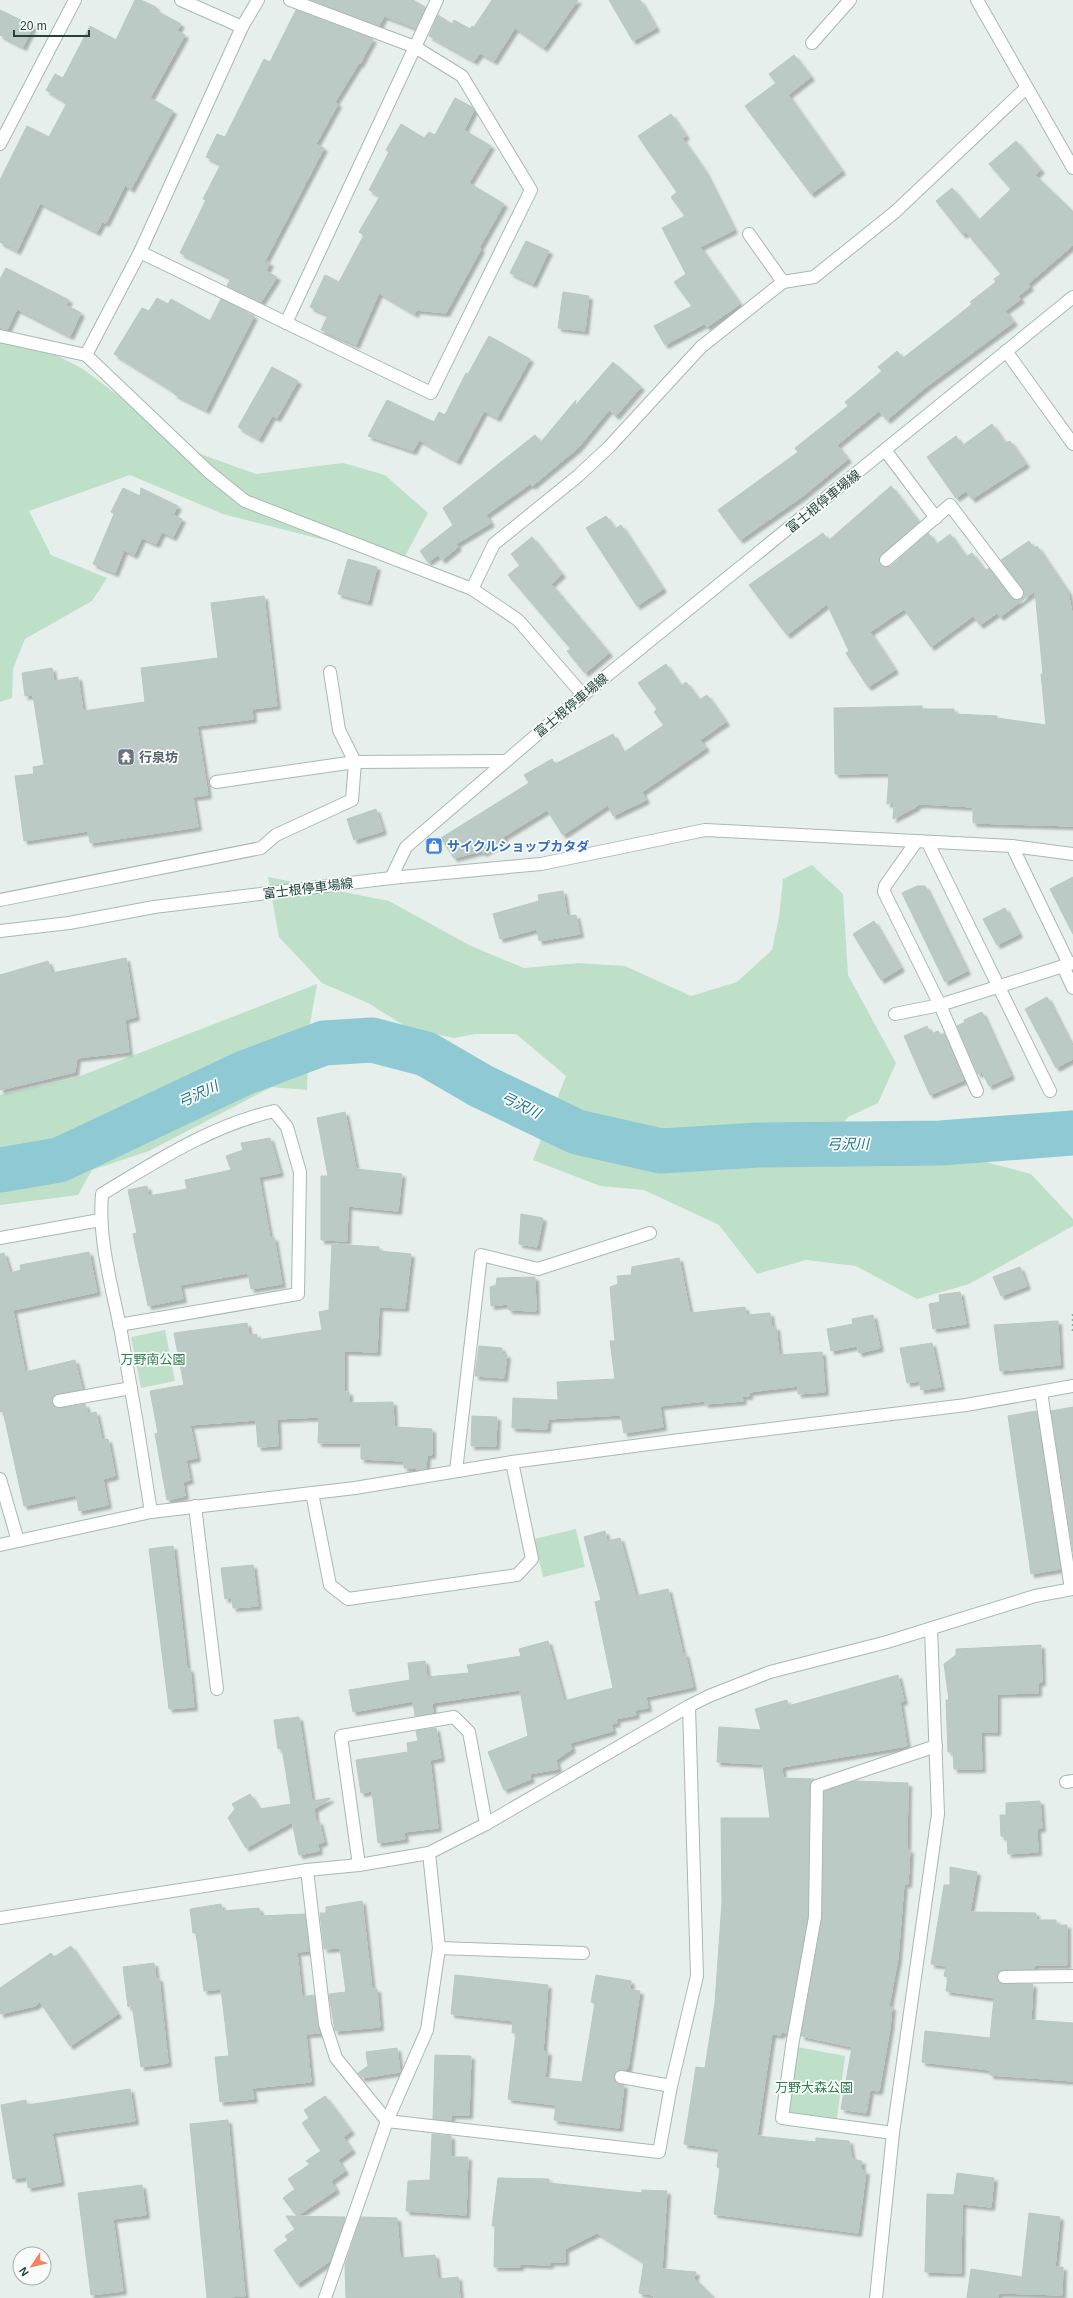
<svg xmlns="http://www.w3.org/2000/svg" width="1073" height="2298" font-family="Helvetica,'Noto Sans JP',sans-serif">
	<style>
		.green { fill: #bfe0c8 }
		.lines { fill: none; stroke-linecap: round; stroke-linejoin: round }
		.river { stroke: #8ec9d4; stroke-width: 45 }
		.building { fill: #bbcac4; stroke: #b8c9c2; filter: url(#shadow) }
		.minor-casing { stroke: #a8b8b2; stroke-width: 14 }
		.tertiary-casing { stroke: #a8b8b2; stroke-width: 14 }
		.secondary-casing { stroke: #a4bbb3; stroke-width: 14 }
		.path { stroke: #86b3a5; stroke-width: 2.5; stroke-dasharray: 2 3; stroke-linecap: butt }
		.minor { stroke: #fff; stroke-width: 12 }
		.tertiary { stroke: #fff; stroke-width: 12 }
		.secondary { stroke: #fff; stroke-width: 12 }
		.labels { text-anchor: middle; stroke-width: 3.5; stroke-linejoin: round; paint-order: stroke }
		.street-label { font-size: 13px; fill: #24423a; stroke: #f7fbf9 }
		.worship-label { font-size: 13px; font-weight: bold; fill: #5b616d; stroke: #f7fbf9; text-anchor: start }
		.shop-label { font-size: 13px; font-weight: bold; fill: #366cbe; stroke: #f7fbf9; text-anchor: start }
		.park-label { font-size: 13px; fill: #2d7a4b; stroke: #f7fbf9 }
		.water-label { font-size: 14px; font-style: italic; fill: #1c6f80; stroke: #f7fbf9 }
	</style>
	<defs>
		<filter id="shadow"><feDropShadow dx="3.5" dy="3.5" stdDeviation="1" flood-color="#0004"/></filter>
	</defs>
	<rect width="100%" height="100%" fill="#e6efeb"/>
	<g class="green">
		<path d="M0,338L37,345L83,369L144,415L178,446L256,474L343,463L385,475L428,513L403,560L223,514L130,475L29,511L51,555L107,578L92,601L25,639L13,669L12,698L0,702Z"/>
		<path d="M812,865L843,894L848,975L896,1063L878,1103L848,1117L811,1167L917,1144L1031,1174L1073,1219V1226L969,1284L917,1299L856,1266L806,1260L757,1274L719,1225L644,1190L600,1186L533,1160L566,1076L516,1034H475L454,1038L408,1028L368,1003L322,983L279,937L268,877L389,901L471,946L524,968L578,963L625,966L691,996L737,982L772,950L779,917L783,879Z"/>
		<path d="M317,984L309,1030L307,1090L272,1087L149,1151L92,1170L78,1195L0,1205V1095L75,1078Z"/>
		<path d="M165,1330L175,1381L141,1388L131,1337Z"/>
		<path d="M576,1529L585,1567L543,1577L534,1539Z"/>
		<path d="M792,2046L845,2056L836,2126L782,2118Z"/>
	</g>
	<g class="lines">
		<path class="river" d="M0,1170L59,1160L244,1073L324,1043L372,1040L426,1054L481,1086L577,1132L661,1151L758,1145L941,1143L1073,1133"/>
	</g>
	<g class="building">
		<path d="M135,0H141L156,7L155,10L181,24L177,31L185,35L150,98L173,111L131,189L125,185L106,223L102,222L97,232L40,203L17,251L0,242V180L27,126L49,137L67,103L46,90L55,74L63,78L90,26L116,40Z"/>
		<path d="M311,0H413L425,7L416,28L384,16L379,26Z"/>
		<path d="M492,0H578L544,48L515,28L494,61L480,53L474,61L429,36L438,15L452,24L454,20L470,29L472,26L474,27Z"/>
		<path d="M609,0H640L656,28L633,41Z"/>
		<path d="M0,10L33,26L23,47L0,35Z"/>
		<path d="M296,10L373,39L360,64L359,63L335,102L338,104L316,144L324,148L265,261L270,263L266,271L277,277L261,302L227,286L231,278L180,253L206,200L203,199L221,164L206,157L217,134L225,137L264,59L270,62Z"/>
		<path d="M794,55L811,77L788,95L842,171L811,194L745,106L776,83L769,74Z"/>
		<path d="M455,98L472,107L474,110L464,130L491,146L469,183L504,204L479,248L481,249L446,313L416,310L415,314L379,293L356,345L321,330L328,315L310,307L325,275L339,282L364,235L359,232L380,196L369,190L389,152L386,150L401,124L424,138L429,132L435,135Z"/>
		<path d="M671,114L686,136L682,138L704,170L734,230L700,247L740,304L707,327L704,324L665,345L654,326L692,306L674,282L686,274L662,228L685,216L671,197L677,192L638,136Z"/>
		<path d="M1016,141L1041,170L1035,175L1073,212V245L1028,284L1030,287L1018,296L1021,299L1005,311L1014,322L926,387L887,420L879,411L837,445L848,459L803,496L740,540L718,510L798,452L795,448L848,406L845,402L882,371L878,367L897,351L903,358L947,324L972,304L970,302L996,282L994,279L1001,274L966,232L963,235L936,201L952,188L979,220L1011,189L989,164Z"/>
		<path d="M526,241L549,251L533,284L510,273Z"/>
		<path d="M6,268L69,300L66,305L81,313L70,336L17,309L7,330L0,329V279Z"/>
		<path d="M563,292L589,296L585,331L558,328Z"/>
		<path d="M157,298L168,304L171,299L210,321L221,299L254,316L206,410L174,394L175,392L114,354L142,308L149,311Z"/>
		<path d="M489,336L530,359L497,418L484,411L457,461L419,440L413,451L368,436L387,400L434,422L439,412L445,415L466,373L468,374Z"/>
		<path d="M613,362L641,387L616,416L609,410L578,448L532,486L530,484L486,515L491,523L456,544L458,547L442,560L438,555L428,562L420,551L453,525L443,508L535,435L541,442L576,400L575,406Z"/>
		<path d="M272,367L298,381L277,418L272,416L259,439L238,427Z"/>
		<path d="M992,424L1005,443L1010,441L1026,464L972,499L966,491L956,498L927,457L956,436L962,446Z"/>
		<path d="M891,486L919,522L881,555L879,562L883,567L891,566L928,533L937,544L950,534L966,557L972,553L985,571L989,568L1011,598L1018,600L1024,596L1023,589L1001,560L1029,541L1034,549L1037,546L1068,592L1073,618V826L973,823V807L922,804L916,805V807L893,819L894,802L887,804L889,773L835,774L834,708L922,706V709H954V714L997,716V718L1046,725L1041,674H1043L1035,591L1000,617L997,613L980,625L973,616L931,647L904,609L870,632L895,670L868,687L846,653L849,651L827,604L787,635L749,585L823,533L828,541Z"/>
		<path d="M123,488L140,496L141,488L178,506L173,515L182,519L173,537L162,532L156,544L142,538L134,555L124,550L115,573L93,564L114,514L111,512Z"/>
		<path d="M606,516L615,529L621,525L663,589L637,606L586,528Z"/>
		<path d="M532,537L562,574L551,584L609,653L585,673L567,651L571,649L508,575L520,565L511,554Z"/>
		<path d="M348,559L377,567L368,602L338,594Z"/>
		<path d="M264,596L277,706L252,709L253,719L197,726L208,795L193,797L198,827L90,843L88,831L24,841L15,776L34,774L33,767L44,765L33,695L25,696L22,673L52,668L54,681L78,677L83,711L145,702L141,668L218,658L211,603Z"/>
		<path d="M666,664L681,686L686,682L699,700L707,695L726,722L700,740L706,748L642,792L646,800L613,816L608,805L563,835L547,810L503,837L505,841L483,853L481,851L454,858L441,838L529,783L524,775L552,759L555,764L613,734L623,753L664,725L654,712L657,709L638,683Z"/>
		<path d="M376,809L383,831L354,840L347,819Z"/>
		<path d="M1073,877V934L1050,889Z"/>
		<path d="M917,886H925L967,971L945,982L902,893Z"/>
		<path d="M563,891L567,916L576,915L580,934L539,941L537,929L500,939L493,914L539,901L538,895Z"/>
		<path d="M1005,908L1019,934L997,945L983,919Z"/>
		<path d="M874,921L901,968L881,980L853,934Z"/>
		<path d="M126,958L136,1017L125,1020L129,1052L77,1058L75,1072L0,1090V975L48,961L52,973Z"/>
		<path d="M1047,997L1073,1048V1059L1056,1068L1025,1009Z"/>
		<path d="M982,1012L1011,1076L989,1086L982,1072L978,1074L957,1026L965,1022L964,1020Z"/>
		<path d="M927,1026L931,1034L938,1031L941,1035L944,1033L964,1080L930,1095L904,1036Z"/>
		<path d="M345,1112L356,1169L402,1174L398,1211L348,1206L347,1241L321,1240V1176H328L317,1118Z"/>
		<path d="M270,1138L280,1173L259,1177L270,1238L274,1237L282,1284L251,1289L248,1273L180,1285L183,1299L148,1306L133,1234L137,1233L128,1190L147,1186L149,1196L187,1189L185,1180L231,1170L226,1156L243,1150L241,1143Z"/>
		<path d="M521,1214L543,1218L537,1247L519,1244Z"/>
		<path d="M332,1244L379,1247V1251L411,1254L405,1308L379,1307L377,1352L344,1351V1392H349V1403L393,1402L394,1426L396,1427L432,1429V1455H427L426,1469L404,1468V1461L361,1459V1443H318L319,1417L277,1419L278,1446L258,1447L256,1420L190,1425L197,1458L186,1460L190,1480L183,1482L185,1496L167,1500L155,1434L158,1433L150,1391L184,1385L174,1333L247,1323L249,1335L257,1334V1340L322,1330L319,1312L329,1310Z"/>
		<path d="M89,1252L97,1292L13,1310L25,1372L75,1360L82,1389L57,1394L52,1398V1403L54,1406L60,1408L85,1404L88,1414L96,1412L102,1440L108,1439L115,1476L103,1479L108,1505L79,1511L76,1495L24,1506L3,1411L0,1412V1254L4,1253L10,1273L21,1270L20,1265Z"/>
		<path d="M679,1258L690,1313L745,1307L746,1315L770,1313L772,1328L776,1327L779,1355L822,1352L825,1392L798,1394V1386L749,1392V1396H742L743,1401L705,1404V1401L660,1406L663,1427L624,1433L621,1415L548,1419L547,1429L512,1428L513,1398L558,1400L557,1382L615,1379L610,1341H615L610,1287L618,1284L617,1276L631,1275L632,1267Z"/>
		<path d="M1020,1267L1027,1286L1001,1296L993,1277Z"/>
		<path d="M535,1277L536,1311L509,1310L507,1304L491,1306L490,1287L496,1285L497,1278Z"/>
		<path d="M960,1292L966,1324L933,1329L929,1304L940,1302L939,1295Z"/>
		<path d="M873,1315L880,1348L859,1353L857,1346L831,1351L827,1329L853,1324L852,1319Z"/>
		<path d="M1058,1321L1060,1365L1000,1371L994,1325Z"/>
		<path d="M932,1343L941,1387L921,1390L919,1381L907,1383L900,1348Z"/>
		<path d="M479,1346L502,1348V1353L507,1355L504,1378L475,1376Z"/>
		<path d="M1073,1407V1552L1051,1411Z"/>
		<path d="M1036,1411L1060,1569L1031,1574L1008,1416Z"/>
		<path d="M472,1416L497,1417L496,1446H471Z"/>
		<path d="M605,1531L607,1541L620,1538L636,1596L668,1589L683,1654L685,1653L693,1687L646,1697L648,1708L635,1710L636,1715L616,1719L617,1723L611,1724L613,1731L570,1743L572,1749L556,1760L558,1769L529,1774L531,1779L504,1790L488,1752L528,1736L520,1690L432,1703L433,1713L415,1716L413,1701L353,1712L349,1690L410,1680L408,1663L425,1661L427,1677L469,1673L467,1665L521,1656L519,1649L548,1641L564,1701L613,1688L595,1602L601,1600L584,1537Z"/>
		<path d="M173,1546L187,1669H190L194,1707L169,1709L149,1549Z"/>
		<path d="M253,1565L258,1606L233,1608L232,1598L225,1599L221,1568Z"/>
		<path d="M1041,1645L1042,1682L1038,1683V1693L997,1694V1732H981L982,1769H954L953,1752H948L946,1700H949L944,1664L956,1655V1649Z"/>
		<path d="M898,1675L904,1701L900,1702L907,1746L782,1767L783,1778L814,1779L810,1786L808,1916L787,2033L781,2032V2035L772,2034L757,2136L816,2142V2138L849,2141L852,2159L862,2161L861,2170L866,2171L858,2233L714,2214L720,2168L717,2167L719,2149L684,2144L696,2067L705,2068L715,2003L722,1902L721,1818H770L763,1764L717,1762L719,1727L761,1730L755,1709L787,1700L788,1706Z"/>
		<path d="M299,1717L312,1801L330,1798V1799L314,1809L316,1822L319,1821L324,1842L318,1844L319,1851L299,1855L292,1822L246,1848L228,1818L235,1809L232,1804L250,1794L259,1809L291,1804L282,1748L278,1749L274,1720Z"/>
		<path d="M436,1728L441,1758L430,1760L438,1828L404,1832L405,1839L378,1843L372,1791L361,1793L356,1760L408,1752L407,1743L418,1741L416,1731Z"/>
		<path d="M856,1781L908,1783L907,1850H910L908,1884H904L898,1958L889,2006L892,2007L890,2028L879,2091L870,2090L866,2113L841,2109L852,2047L801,2036L822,1918L824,1791Z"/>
		<path d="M1040,1801L1042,1828L1037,1829L1038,1852L1008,1854L1007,1838L1001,1836L1000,1815H1006V1803Z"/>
		<path d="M950,1867L977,1872L970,1912L1036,1913V1920H1056V1925H1067V1965H1035L1034,1969L1004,1970L998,1973L997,1978L998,1981L1004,1984H1033L1031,2020L1073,2023V2081L990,2075V2070L922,2062L925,2031L990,2038L994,1998L946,1991L948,1977L944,1976L946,1966L931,1964L944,1885H950Z"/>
		<path d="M362,1901L372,1989H377L380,2027L335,2031L329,1994L346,1992L340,1948L324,1949L320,1913H326V1907Z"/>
		<path d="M221,1904L222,1911L259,1908L260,1916L305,1914L309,1951L297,1952L302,1997L314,1995L320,2033L306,2034L311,2082L252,2088L254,2099L220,2102L215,2057L229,2056L221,1989L204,1991L196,1933H193L190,1909Z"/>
		<path d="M71,1946L118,2014L70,2046L40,2002L35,2006L0,2014V1988L51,1953L54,1957Z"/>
		<path d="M154,1963L156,1979L159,1978L168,2063L141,2067L132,2004L128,2007L123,1967Z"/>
		<path d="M455,1975L548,1985L543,2051L548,2052L545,2078L582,2082L595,2003L591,2002L596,1975L631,1981L630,1990L640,1991L628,2068L626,2070H618L614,2076L616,2082L624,2085L619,2128L554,2120L556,2105L508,2099L516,2033H512L513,2021L451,2014Z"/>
		<path d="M397,2048L400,2072L362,2078L358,2073L368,2066L366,2052Z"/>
		<path d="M435,2055L471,2056L469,2115H451V2121L433,2119Z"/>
		<path d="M130,2089L135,2121L52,2133L61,2182L28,2188L27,2177L13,2179L1,2105L26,2100L27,2105Z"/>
		<path d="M325,2096L351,2131L343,2137L352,2150L338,2160L345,2171L331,2181L336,2190L297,2216L283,2198L295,2189L288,2179L310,2164L306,2161L321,2151L302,2123L309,2118L304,2110Z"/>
		<path d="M228,2120L245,2296L207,2298L190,2124Z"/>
		<path d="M432,2134L451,2136V2157H468L466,2215L406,2211L408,2181L430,2180Z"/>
		<path d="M957,2173L994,2178L991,2207L962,2204L961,2273L925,2272L927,2194L954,2195Z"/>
		<path d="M498,2178L549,2179V2183L642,2193V2190L667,2191L662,2269L696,2272L694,2278L714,2298H654V2295L639,2293L644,2262L597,2233L565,2249V2262H550V2265L520,2264V2267H494L495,2226H492Z"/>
		<path d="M142,2185L146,2215L113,2219L123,2291L91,2295L78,2193Z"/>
		<path d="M1029,2213L1060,2217L1055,2267H1063L1062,2295L999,2293L998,2298H967L971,2269L1022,2277Z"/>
		<path d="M286,2216L345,2217L330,2261L297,2284L274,2250L288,2240L285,2236L295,2229Z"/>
		<path d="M361,2217L397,2218L400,2258L435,2255L438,2279L458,2277L460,2298H346L345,2265Z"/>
	</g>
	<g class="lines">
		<defs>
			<g id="minor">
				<path d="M181,0L242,27"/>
				<path d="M977,0L1073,168"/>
				<path d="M812,43L850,0"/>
				<path d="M0,144L75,0"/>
				<path d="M749,234L783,282L814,277L895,212L1026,88"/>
				<path d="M140,252L431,393L531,190L462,76L415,47L290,0"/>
				<path d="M286,323L437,0"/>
				<path d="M0,336L86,355L209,472L245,501L472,589L518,620L583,695"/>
				<path d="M1006,351L1073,444"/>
				<path d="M86,355L140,252L242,27L258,0"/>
				<path d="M885,450L936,518"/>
				<path d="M886,560L950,505L1017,593"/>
				<path d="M472,589L494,544L578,476L609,447L701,347L783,282"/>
				<path d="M216,782L355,762L339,730L330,672"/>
				<path d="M916,842L885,886L884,892L940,1005L977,1091"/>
				<path d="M928,843L1050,1091"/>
				<path d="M1012,846L1069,964"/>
				<path d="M0,900L261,848L276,835L352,800L355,762L506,761"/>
				<path d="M1063,966L1073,988"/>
				<path d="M895,1014L940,1005L1073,963"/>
				<path d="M0,1238L100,1220"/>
				<path d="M119,1325L298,1294L300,1172L287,1127L274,1111C210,1126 157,1161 102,1194C98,1240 112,1287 121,1332C132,1392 142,1452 151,1512"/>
				<path d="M1041,1392L1071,1589"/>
				<path d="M59,1401L131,1388"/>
				<path d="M456,1471L481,1255L538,1269L650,1233"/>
				<path d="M0,1479L18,1541"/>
				<path d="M312,1493L330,1585L348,1599L517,1575L532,1559L512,1462"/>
				<path d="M195,1506L217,1689"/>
				<path d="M0,1545L151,1512L355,1488L512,1462L672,1441L966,1405L1073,1386"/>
				<path d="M1066,1782L1073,1781"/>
				<path d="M359,1865L341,1736L454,1717L469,1732L486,1824"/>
				<path d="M307,1870L325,2024L336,2058L387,2121L659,2152L671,2086L697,1976L689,1706"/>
				<path d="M0,1918L307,1870L359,1865L429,1853L486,1824L689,1706L709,1696L770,1672L887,1642L1035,1596L1073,1589"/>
				<path d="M439,1948L583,1953"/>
				<path d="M1004,1977L1073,1976"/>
				<path d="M621,2077L671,2086"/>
				<path d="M893,2133L782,2118L792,2046L815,1917L817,1786L936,1746"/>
				<path d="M325,2298L387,2121L427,2030L439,1948L429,1853"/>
				<path d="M876,2298L893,2133L938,1814L931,1629"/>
			</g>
			<path id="tertiary" d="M391,878L541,864L705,830L1012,846L1073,854"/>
			<path id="secondary" d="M0,931L69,923L154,907L391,878L406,847L583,695L1073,297"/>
		</defs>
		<use href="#minor" class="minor-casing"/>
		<use href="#tertiary" class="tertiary-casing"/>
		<use href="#secondary" class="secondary-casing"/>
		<path class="path" d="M1073,1314V1332"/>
		<use href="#minor" class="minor"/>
		<use href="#tertiary" class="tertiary"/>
		<use href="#secondary" class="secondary"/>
	</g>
	<defs>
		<symbol id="temple-square" viewBox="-11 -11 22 22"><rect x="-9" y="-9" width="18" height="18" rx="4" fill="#6b7280" stroke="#f7fbf9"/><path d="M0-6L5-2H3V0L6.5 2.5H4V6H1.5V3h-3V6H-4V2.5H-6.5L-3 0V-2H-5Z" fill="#fff"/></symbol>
		<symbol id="shop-square" viewBox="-11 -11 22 22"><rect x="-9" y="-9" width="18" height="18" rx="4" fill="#3f7fe0" stroke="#f7fbf9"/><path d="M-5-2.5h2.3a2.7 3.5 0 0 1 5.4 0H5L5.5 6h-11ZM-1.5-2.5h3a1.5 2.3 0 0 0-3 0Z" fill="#fff"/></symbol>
	</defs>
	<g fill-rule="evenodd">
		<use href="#temple-square" x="116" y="747" width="20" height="20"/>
		<use href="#shop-square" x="424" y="836" width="20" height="20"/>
	</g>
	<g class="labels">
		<g class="street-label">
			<text transform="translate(823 501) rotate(-39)" y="5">富士根停車場線</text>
			<text transform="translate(571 705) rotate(-40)" y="5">富士根停車場線</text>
			<text transform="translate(308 888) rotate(-7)" y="5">富士根停車場線</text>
		</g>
		<g class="worship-label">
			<text x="139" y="762">行泉坊</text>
		</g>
		<g class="shop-label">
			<text x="447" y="851">サイクルショップカタダ</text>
		</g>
		<g class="park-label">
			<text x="153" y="1364">万野南公園</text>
			<text x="814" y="2092">万野大森公園</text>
		</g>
		<g class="water-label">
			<text transform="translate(198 1094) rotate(-25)" y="5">弓沢川</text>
			<text transform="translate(521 1105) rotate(26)" y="5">弓沢川</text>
			<text transform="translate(848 1144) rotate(-1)" y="5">弓沢川</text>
		</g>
	</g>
	<g transform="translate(32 2266) rotate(235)"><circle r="19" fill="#f7fbf9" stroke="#a3b1ad"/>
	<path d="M0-3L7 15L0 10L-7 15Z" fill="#f4845f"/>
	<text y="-6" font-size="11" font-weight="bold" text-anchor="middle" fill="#24423a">N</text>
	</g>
	<path d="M14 30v6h75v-6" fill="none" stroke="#24423a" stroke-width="2"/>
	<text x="20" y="30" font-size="12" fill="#24423a" stroke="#f7fbf9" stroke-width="3" paint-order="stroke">20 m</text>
</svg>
